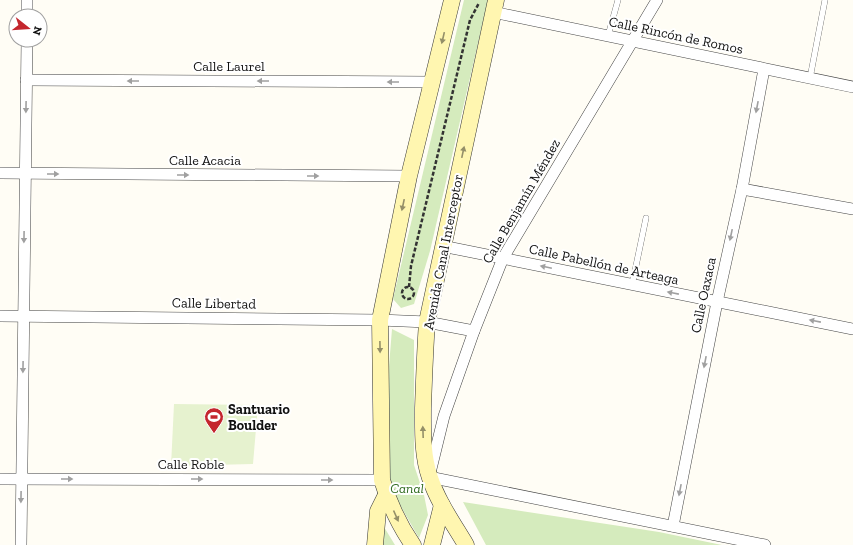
<svg xmlns="http://www.w3.org/2000/svg" width="853" height="545" font-family="'Zilla Slab',serif">
	<style>
		.grass { fill: #d5ebbd }
		.pitch { fill: #e6f2cf }
		.lines { fill: none; stroke-linecap: round; stroke-linejoin: round }
		.lane-casing { stroke: #444; stroke-width: 6 }
		.street-casing { stroke: #444; stroke-width: 12 }
		.secondary-casing { stroke: #333; stroke-width: 17 }
		.path { stroke: #333; stroke-width: 2.5; stroke-dasharray: 4 2; stroke-linecap: butt }
		.lane { stroke: #fff; stroke-width: 5.5 }
		.street { stroke: #fff; stroke-width: 11 }
		.secondary { stroke: #fff6b0; stroke-width: 16 }
		.oneway { fill: #948f68 }
		.oneway2 { fill: #a0a0a0 }
		.labels { text-anchor: middle; stroke-width: 4; stroke-linejoin: round; paint-order: stroke }
		.street-label { font-size: 14px; fill: #111; stroke: #fff }
		.poi-label { font-size: 14px; font-weight: bold; fill: #111; stroke: #fff; text-anchor: start }
		.park-label { font-size: 14px; font-style: italic; fill: #2f6b1f; stroke: #fff }
	</style>
	<rect width="100%" height="100%" fill="#fffdf5"/>
	<g class="grass">
		<path d="M464,0H488L430,251L414,304L401,308L393,299Z"/>
		<path d="M392,329L414,340V465L424,495L428,515L419,538L393,493L390,480L387,391Z"/>
		<path d="M463,502L659,532L722,545H486Z"/>
		<path d="M384,527L395,545H382Z"/>
	</g>
	<path class="pitch" d="M174,404L258,405L253,464L171,466Z"/>
	<g class="lines">
		<defs>
			<g id="lane">
				<path d="M608,36L618,0"/>
				<path d="M810,78L825,0"/>
				<path d="M632,285L646,218"/>
			</g>
			<g id="street">
				<path d="M657,0L503,258L474,331L444,416L429,477L765,545"/>
				<path d="M493,12L853,87"/>
				<path d="M27,16V0"/>
				<path d="M26,80L432,82"/>
				<path d="M0,173L409,176"/>
				<path d="M742,189L853,209"/>
				<path d="M442,246L853,329"/>
				<path d="M0,316L380,320L427,322L474,331"/>
				<path d="M0,479L382,480"/>
				<path d="M673,526L717,302L742,189L764,69"/>
				<path d="M21,545L27,40"/>
			</g>
			<g id="secondary">
				<path d="M375,545L378,511L386,495"/>
				<path d="M413,545C399,525 389,503 382,480L380,320L409,176L452,0"/>
				<path d="M432,545L442,505"/>
				<path d="M466,545C453,523 438,502 430,478C422,455 423,431 423,408C424,379 425,350 427,322L496,0"/>
			</g>
		</defs>
		<use href="#lane" class="lane-casing"/>
		<use href="#street" class="street-casing"/>
		<use href="#secondary" class="secondary-casing"/>
		<g class="path">
			<path d="M409,287L411,266L470,20L479,3"/>
			<circle cx="408" cy="293" r="6"/>
		</g>
		<use href="#lane" class="lane"/>
		<use href="#street" class="street"/>
		<use href="#secondary" class="secondary"/>
	</g>
	<defs><path id="oneway-solid" d="M-6-.8H1V-3.2L6.5 0L1 3.2V.8H-6Z"/></defs>
	<g class="oneway">
		<use href="#oneway-solid" transform="translate(443 38) rotate(103)"/>
		<use href="#oneway-solid" transform="translate(463 152) rotate(-78)"/>
		<use href="#oneway-solid" transform="translate(403 205) rotate(102)"/>
		<use href="#oneway-solid" transform="translate(380 347) rotate(89)"/>
		<use href="#oneway-solid" transform="translate(423 432) rotate(-92)"/>
		<use href="#oneway-solid" transform="translate(396 516) rotate(66)"/>
	</g>
	<g class="oneway2">
		<use href="#oneway-solid" transform="translate(133 81) rotate(-180)"/>
		<use href="#oneway-solid" transform="translate(263 81) rotate(-180)"/>
		<use href="#oneway-solid" transform="translate(393 82) rotate(-180)"/>
		<use href="#oneway-solid" transform="translate(26 107) rotate(91)"/>
		<use href="#oneway-solid" transform="translate(757 107) rotate(101)"/>
		<use href="#oneway-solid" transform="translate(53 174)"/>
		<use href="#oneway-solid" transform="translate(183 175)"/>
		<use href="#oneway-solid" transform="translate(313 176)"/>
		<use href="#oneway-solid" transform="translate(731 235) rotate(102)"/>
		<use href="#oneway-solid" transform="translate(24 237) rotate(91)"/>
		<use href="#oneway-solid" transform="translate(546 267) rotate(-168)"/>
		<use href="#oneway-solid" transform="translate(673 293) rotate(-169)"/>
		<use href="#oneway-solid" transform="translate(815 321) rotate(-169)"/>
		<use href="#oneway-solid" transform="translate(705 362) rotate(101)"/>
		<use href="#oneway-solid" transform="translate(23 367) rotate(91)"/>
		<use href="#oneway-solid" transform="translate(67 479)"/>
		<use href="#oneway-solid" transform="translate(197 479)"/>
		<use href="#oneway-solid" transform="translate(327 480)"/>
		<use href="#oneway-solid" transform="translate(680 490) rotate(101)"/>
		<use href="#oneway-solid" transform="translate(21 497) rotate(91)"/>
	</g>
	<defs>
		<symbol id="stadium-pin" viewBox="-11 -11 22 30"><path d="M0 17L-7.5 6A9.5 9.5 0 1 1 7.5 6Z" fill="#c4262e" stroke="#fff"/><path d="M0-5a6.5 5 0 1 0 0 10a6.5 5 0 1 0 0-10ZM-3.5-1.8h7v3.6h-7Z" fill="#fff"/></symbol>
	</defs>
	<g fill-rule="evenodd">
		<use href="#stadium-pin" x="203" y="406" width="22" height="30"/>
	</g>
	<g class="labels">
		<g class="street-label">
			<text transform="translate(676 35) rotate(12)" y="5">Calle Rincón de Romos</text>
			<text x="229" y="71">Calle Laurel</text>
			<text x="205" y="165">Calle Acacia</text>
			<text transform="translate(521 201) rotate(-60)" y="5">Calle Benjamín Méndez</text>
			<text transform="translate(443 252) rotate(-79)" y="5">Avenida Canal Interceptor</text>
			<text transform="translate(604 264) rotate(12)" y="5">Calle Pabellón de Arteaga</text>
			<text transform="translate(703 295) rotate(-78)" y="5">Calle Oaxaca</text>
			<text transform="translate(214 303) rotate(1)" y="5">Calle Libertad</text>
			<text x="191" y="469">Calle Roble</text>
		</g>
		<g class="poi-label">
			<text x="228" y="414">Santuario<tspan x="228" dy="16">Boulder</tspan></text>
		</g>
		<g class="park-label">
			<text x="407" y="493">Canal</text>
		</g>
	</g>
	<g transform="translate(28 28) rotate(107)"><circle r="19" fill="#ffffff" stroke="#a0a0a0"/>
	<path d="M0-3L7 15L0 10L-7 15Z" fill="#c4262e"/>
	<text y="-6" font-size="11" font-weight="bold" text-anchor="middle" fill="#111111">N</text>
	</g>
</svg>
